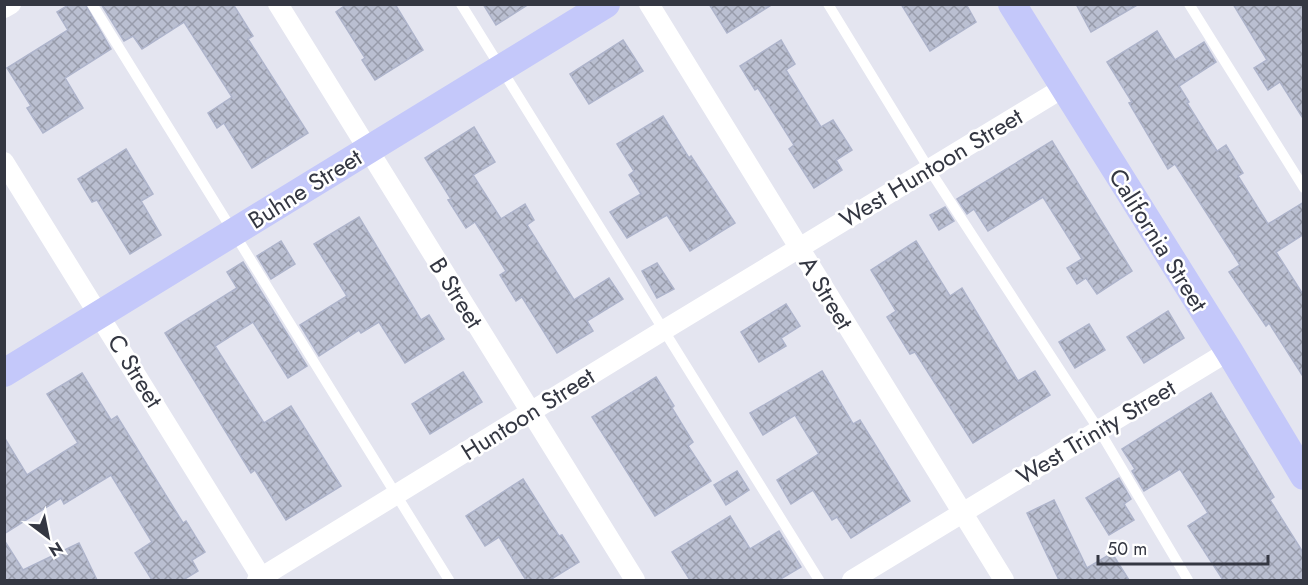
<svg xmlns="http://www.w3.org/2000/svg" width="1308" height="585" font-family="Jost,sans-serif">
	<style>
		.building { fill: url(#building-cross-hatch); stroke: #aeb4cb; stroke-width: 1.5 }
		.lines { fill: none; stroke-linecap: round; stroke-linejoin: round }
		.lane { stroke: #fff; stroke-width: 10 }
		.street { stroke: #fff; stroke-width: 20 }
		.secondary { stroke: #c4c8fa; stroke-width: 28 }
		.labels { text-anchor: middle; stroke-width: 5; stroke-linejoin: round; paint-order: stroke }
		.street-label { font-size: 24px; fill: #343742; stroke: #fff }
	</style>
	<defs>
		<pattern id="building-cross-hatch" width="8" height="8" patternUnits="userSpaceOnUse" patternTransform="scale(1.5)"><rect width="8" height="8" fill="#babfd1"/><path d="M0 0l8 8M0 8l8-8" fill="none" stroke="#989cab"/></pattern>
	</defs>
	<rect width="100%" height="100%" fill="#e4e5f0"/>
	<g class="building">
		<path d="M70,4H85L111,49L65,78L83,108L43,133L27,108L31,106L7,68L68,30L57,12Z"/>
		<path d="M101,4H233L253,36L248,39L308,133L252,168L224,123L217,128L208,113L232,97L184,22L142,49L133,36L124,41Z"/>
		<path d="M347,4H395L423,50L375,80L362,60L365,58L336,12Z"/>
		<path d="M483,4H529L496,25Z"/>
		<path d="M709,4H773L727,33Z"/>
		<path d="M901,4H966L976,22L930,51Z"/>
		<path d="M1076,4H1139L1091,32Z"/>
		<path d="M1233,4H1304V120L1280,82L1268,90L1254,68L1267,60Z"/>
		<path d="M1157,31L1175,60L1204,42L1216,62L1179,86L1189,102L1187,103L1217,151L1226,145L1243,173L1238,176L1268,224L1304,202V234L1276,252L1304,296V378L1269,323L1266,326L1229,272L1240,265L1175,164L1168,169L1129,103L1132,102L1107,62Z"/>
		<path d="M623,40L643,71L589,104L570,74Z"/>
		<path d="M781,40L795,64L786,70L821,127L833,120L852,150L836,160L842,170L814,188L789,149L794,145L758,88L755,90L740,66Z"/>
		<path d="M663,116L689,158L691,156L735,223L690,251L667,215L627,238L610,212L641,194L629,175L634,171L617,144Z"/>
		<path d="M474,127L495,162L473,175L501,219L525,204L534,220L527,225L574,300L609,278L623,299L587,321L593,331L557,353L522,297L516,301L500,275L506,271L475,222L466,228L448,200L451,199L425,158Z"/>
		<path d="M1052,141L1132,271L1097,294L1086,278L1077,284L1067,268L1082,259L1043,197L988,231L974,209L967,214L957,199Z"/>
		<path d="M126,149L153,194L141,201L161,235L130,254L97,200L92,202L78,179Z"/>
		<path d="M945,207L954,221L939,230L930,215Z"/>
		<path d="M359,217L421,320L429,315L444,339L405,363L379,322L361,333L359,330L319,356L300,325L347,296L314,244Z"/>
		<path d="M281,241L295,264L271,279L257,256Z"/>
		<path d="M916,241L950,296L962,288L1018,381L1035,371L1050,395L973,443L915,352L910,354L887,317L896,311L871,270Z"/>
		<path d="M243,262L307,366L288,378L253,322L215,346L264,423L291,406L341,486L286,520L255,470L251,473L165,333L237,288L227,272Z"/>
		<path d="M657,263L674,289L657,298L642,271Z"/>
		<path d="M786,304L800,326L781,338L786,346L759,362L741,332Z"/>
		<path d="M1168,311L1184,338L1144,363L1127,337Z"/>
		<path d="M1089,324L1105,350L1075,368L1059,342Z"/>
		<path d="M822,371L853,424L860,420L910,501L851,538L837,517L832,520L813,490L791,504L777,480L819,454L795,415L763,435L750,413Z"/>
		<path d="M463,372L482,402L430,434L412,404Z"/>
		<path d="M82,373L111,420L117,416L183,523L186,521L205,552L192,560L198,571L183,580H152L135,553L152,542L111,475L64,504L61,498L4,534V437L27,475L78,443L47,394Z"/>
		<path d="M656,377L674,406L672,408L693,442L688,446L711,481L655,516L592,417Z"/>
		<path d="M1211,393L1274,497L1270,500L1304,554V580H1223L1188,526L1208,513L1180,469L1144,491L1132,471L1135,469L1122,449Z"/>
		<path d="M737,471L749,490L726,505L714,485Z"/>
		<path d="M1119,478L1131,499L1124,504L1134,520L1109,535L1086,498Z"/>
		<path d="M523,479L559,536L562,535L579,562L550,580H526L499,537L485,546L466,516Z"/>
		<path d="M1054,500L1087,568L1112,553L1129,580H1059L1027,513Z"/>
		<path d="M730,516L750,549L779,531L801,567L779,580H690L672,552Z"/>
		<path d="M4,540L23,570L79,543L97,580H4Z"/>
	</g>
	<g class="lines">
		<g class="lane">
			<path d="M92,4L449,580"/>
			<path d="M461,4L819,580"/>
			<path d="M828,4L929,169L1099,430L1188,580"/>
			<path d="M1189,4L1304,188"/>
		</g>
		<g class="street">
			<path d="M278,4L635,580"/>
			<path d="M649,4L1004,580"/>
			<path d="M4,8L11,4"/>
			<path d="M4,162L263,580"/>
			<path d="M257,580L664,330L1063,88"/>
			<path d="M852,580L1229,351"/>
		</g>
		<g class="secondary">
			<path d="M1012,4L1229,351L1304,476"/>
			<path d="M4,373L606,4"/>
		</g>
	</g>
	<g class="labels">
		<g class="street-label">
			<text transform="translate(931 168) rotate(-31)" y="8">West Huntoon Street</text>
			<text transform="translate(305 189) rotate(-32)" y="8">Buhne Street</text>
			<text transform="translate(1158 240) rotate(58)" y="8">California Street</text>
			<text transform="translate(456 293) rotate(58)" y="8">B Street</text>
			<text transform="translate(826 293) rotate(59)" y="8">A Street</text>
			<text transform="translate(135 371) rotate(58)" y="8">C Street</text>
			<text transform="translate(528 414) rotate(-32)" y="8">Huntoon Street</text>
			<text transform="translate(1096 432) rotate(-31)" y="8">West Trinity Street</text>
		</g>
	</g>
	<rect width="1308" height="585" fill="none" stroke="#343742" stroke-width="12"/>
	<g transform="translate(48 537) rotate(148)" stroke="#ffffff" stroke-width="4.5" paint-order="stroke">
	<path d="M0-4.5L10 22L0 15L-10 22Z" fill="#343742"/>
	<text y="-9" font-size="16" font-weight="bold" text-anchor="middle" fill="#343742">N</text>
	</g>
	<path d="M1098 555v9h170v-9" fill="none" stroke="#343742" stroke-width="3"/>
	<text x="1107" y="555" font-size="18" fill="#343742" stroke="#ffffff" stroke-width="4.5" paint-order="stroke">50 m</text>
</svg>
